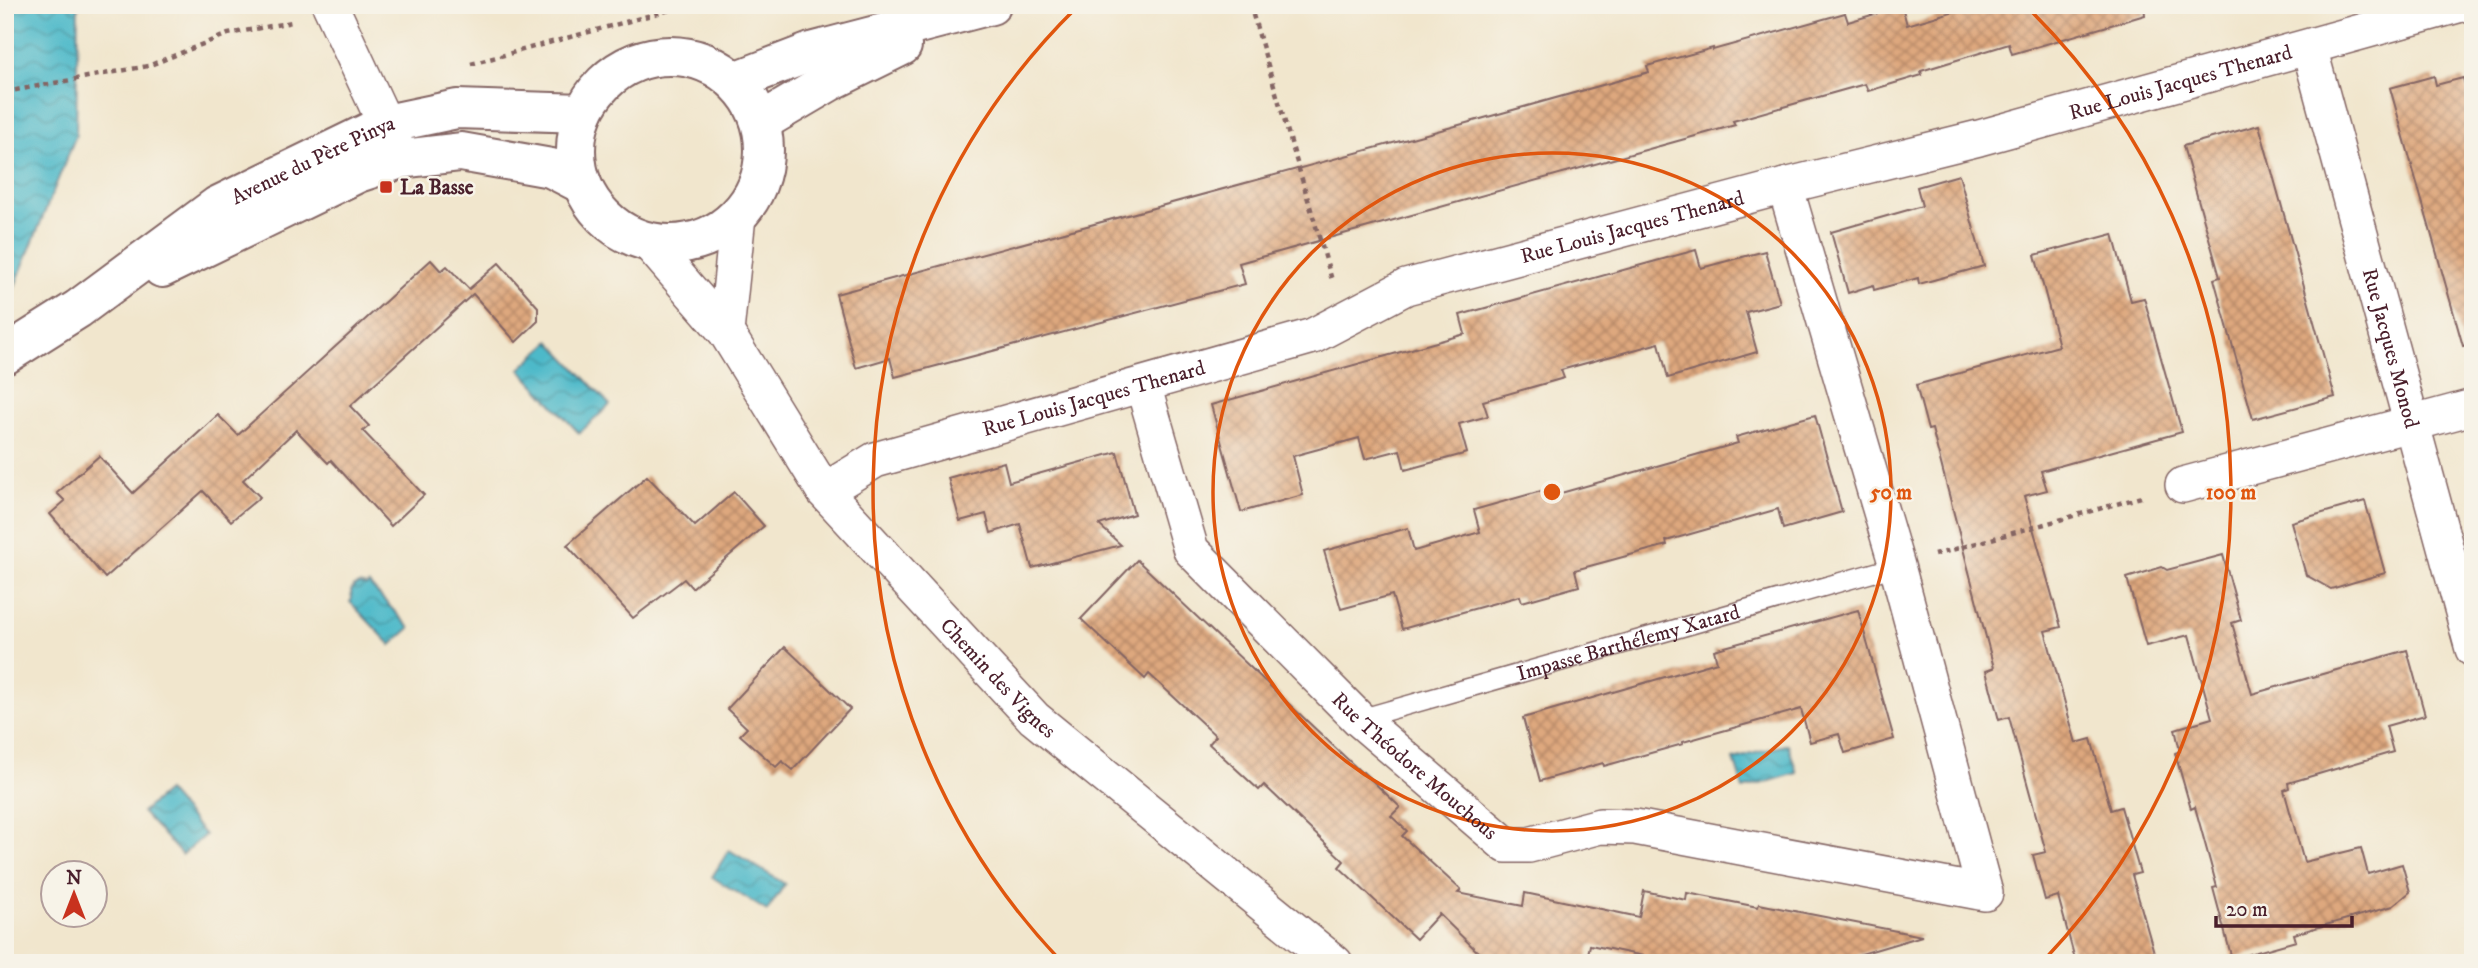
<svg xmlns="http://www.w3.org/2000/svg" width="2478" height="968" font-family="'IM FELL DW Pica',serif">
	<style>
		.water { fill: url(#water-waves); stroke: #4c6c7a; stroke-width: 2 }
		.building { fill: url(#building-cross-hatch) }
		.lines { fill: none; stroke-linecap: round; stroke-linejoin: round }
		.lane-casing { stroke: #846564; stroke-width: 21 }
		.street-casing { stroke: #846564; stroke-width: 38 }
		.secondary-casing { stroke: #846564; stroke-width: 42 }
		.path { stroke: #846564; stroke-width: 4.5; stroke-dasharray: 5 5; stroke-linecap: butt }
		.lane { stroke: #fff; stroke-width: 18 }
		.street { stroke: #fff; stroke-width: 35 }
		.secondary { stroke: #fff; stroke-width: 38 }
		.ring { fill: none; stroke: #e0560e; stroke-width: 3.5 }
		.poi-dot { fill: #c8321e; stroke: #f7f3e8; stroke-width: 2.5 }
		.labels { text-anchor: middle; stroke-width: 5; stroke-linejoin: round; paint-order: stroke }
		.street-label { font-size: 21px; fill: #4a1f2b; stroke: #f7f3e8 }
		.poi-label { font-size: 21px; font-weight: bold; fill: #4a1f2b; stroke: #f7f3e8; text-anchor: start }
		.centre { fill: #e0560e; stroke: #f7f3e8; stroke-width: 3.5 }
		.ring-label { font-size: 21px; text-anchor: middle; font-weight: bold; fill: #e0560e; stroke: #f7f3e8; stroke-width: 5; stroke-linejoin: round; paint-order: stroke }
	</style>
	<defs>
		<pattern id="water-waves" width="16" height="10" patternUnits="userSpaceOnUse" patternTransform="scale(1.75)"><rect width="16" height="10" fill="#4db9c9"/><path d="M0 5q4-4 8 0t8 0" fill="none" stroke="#4296a3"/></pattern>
		<pattern id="building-cross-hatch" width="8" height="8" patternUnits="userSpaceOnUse" patternTransform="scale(1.75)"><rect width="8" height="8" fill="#dea87e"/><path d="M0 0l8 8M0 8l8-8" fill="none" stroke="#b68867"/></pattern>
	</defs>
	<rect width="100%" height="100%" fill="#f7f3e8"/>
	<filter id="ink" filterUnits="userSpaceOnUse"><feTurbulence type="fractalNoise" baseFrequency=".0143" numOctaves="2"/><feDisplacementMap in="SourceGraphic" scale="14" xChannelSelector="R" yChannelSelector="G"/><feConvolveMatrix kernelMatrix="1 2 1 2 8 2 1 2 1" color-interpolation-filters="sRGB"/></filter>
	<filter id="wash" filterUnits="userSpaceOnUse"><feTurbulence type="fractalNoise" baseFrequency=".00686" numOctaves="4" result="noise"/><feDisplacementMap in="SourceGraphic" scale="28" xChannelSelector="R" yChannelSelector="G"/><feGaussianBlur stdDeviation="1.57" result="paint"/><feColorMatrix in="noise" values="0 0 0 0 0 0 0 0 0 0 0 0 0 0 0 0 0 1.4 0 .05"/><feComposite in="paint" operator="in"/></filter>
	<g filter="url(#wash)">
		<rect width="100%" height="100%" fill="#f1e6cd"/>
		<g class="water">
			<path d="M5,5H78L76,135L12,293L5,297Z"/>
			<path d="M550,341L610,405L579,433L520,369Z"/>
			<path d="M360,584L366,586L369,584L410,628L391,645L350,602L352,599L351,591L354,586Z"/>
			<path d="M1788,744L1797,773L1743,789L1734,759Z"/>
			<path d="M167,791L205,835L182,855L142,812Z"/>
			<path d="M729,850L785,884L767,911L712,877Z"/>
		</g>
		<g id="blocks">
			<g class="building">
				<path d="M1975,5H2144L2145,15L2012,54L2009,44L1921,71L1922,75L1868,91L1865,84L1733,121L1735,125L1239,263L1245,284L1218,291L895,377L890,358L856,368L836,294L1452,127L1649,72L1647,66L1713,48V50L1845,13L1848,22L1902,6L1907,25Z"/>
				<path d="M2434,76L2436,85L2463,78L2473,111V344L2463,346L2390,88Z"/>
				<path d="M2259,125L2335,397L2253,419L2214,279L2220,277L2183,146Z"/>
				<path d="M1959,175L1984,266L1919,284L1918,278L1874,290L1873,285L1848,293L1831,232L1922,206L1917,187Z"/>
				<path d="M2113,234L2131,301L2144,298L2182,432L2041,471L2047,490L2024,496L2061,627L2045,631L2076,743L2091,739L2111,810L2121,807L2140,873L2132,875L2157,963H2076L2058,896L2045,900L2033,855L2046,852L2009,717L1999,720L1986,671L1994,668L1932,429L1928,430L1916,385L2059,346L2035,255Z"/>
				<path d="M1696,250L1701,268L1765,251L1780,303L1746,312L1757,352L1668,378L1659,343L1561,370L1564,378L1483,401L1488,416L1459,424L1467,453L1405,470L1400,450L1365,459L1359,438L1293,456L1303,495L1241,512L1211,405L1465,334L1460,315Z"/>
				<path d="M431,260L441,271L447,266L469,289L499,263L538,307V321L516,342L473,294L350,406L369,426L363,431L424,495L391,526L331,460L328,463L296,430L243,480L260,497L231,521L203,491L105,578L50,514L65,501L57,493L99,456L133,493L218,415L238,435Z"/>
				<path d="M1815,415L1842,512L1783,529L1778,509L1666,541L1667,545L1575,570L1579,586L1522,602L1520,596L1402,629L1392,595L1341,609L1324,551L1408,528L1414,551L1480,532L1474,510L1552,488L1554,495L1738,443L1736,437Z"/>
				<path d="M1117,452L1134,514L1099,525L1121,545L1032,568L1020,524L991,533L986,514L960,521L948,478L1004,462L1009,482Z"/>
				<path d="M647,476L695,526L734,492L764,526L692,588L684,579L633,618L567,545Z"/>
				<path d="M2365,501L2385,573L2331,589L2306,575L2291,522Z"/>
				<path d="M2223,555L2241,620L2232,623L2252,694L2407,650L2425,715L2386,726L2393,752L2288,783L2289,788L2284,790L2304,862L2361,848L2368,874L2402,864L2410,892L2393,906L2294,934L2296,941L2232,959L2213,888L2217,887L2195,807L2191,809L2175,753L2180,751L2175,729L2212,718L2189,635L2146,646L2127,578L2162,567L2167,570Z"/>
				<path d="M1137,560L1362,773L1363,772L1400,807L1391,816L1407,831L1402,836L1461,890L1458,893L1523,906L1525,893L1639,917L1644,891L1686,900L1687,893L1758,907L1759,904L1922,936L1831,963H1677L1590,945L1586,963H1489L1439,914L1416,939L1339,867L1344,861L1264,785L1259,790L1209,744L1216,736L1149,674L1145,679L1081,619Z"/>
				<path d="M1858,610L1894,739L1845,753L1839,734L1810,742L1801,709L1683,742V744L1604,766L1603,763L1540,781L1523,718L1717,662L1714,650Z"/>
				<path d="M785,647L850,709L793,770L782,761L776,767L740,735L747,728L727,709Z"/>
			</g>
		</g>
	</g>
	<g filter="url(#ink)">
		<use href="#blocks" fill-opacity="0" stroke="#846564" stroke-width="2"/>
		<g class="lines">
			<defs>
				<g id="lane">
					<path id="s1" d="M1359,719L1897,566"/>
				</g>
				<g id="street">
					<path d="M330,5L397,149"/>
					<path id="s2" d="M2309,47L2473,649"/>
					<path id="s3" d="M649,243L726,332L824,491L1034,718L1335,963"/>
					<path d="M726,332L738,216"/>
					<path id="s4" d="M1143,385L1191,550L1359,719L1506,845H1529L1600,826L1635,827L1985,893L1897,566L1785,186"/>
					<path d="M2183,485L2473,407"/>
					<path id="s5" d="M824,491L875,460L1313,336L1406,287L1785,186L1979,138L2458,5"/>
				</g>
				<g id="secondary">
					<circle cx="670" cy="150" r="94"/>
					<path d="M735,81L811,52L991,5"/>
					<path d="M761,122L829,82L902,46"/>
					<path d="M162,268L358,173L401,159L461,152L551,168L582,184"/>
					<path id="s6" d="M5,355L78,309L217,206L386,124L457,109L583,113"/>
				</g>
			</defs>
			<use href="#lane" class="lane-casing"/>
			<use href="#street" class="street-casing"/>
			<use href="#secondary" class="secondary-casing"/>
			<g class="path">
				<path d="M1250,5L1332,280"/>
				<path d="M471,64L688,5"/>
				<path d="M5,92L148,66L228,34L292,22"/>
				<path d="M1934,555L2145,496"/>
			</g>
			<use href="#lane" class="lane"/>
			<use href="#street" class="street"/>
			<use href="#secondary" class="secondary"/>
		</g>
	</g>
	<g class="ring">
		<circle cx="1552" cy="492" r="339"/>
		<path d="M1059 959A679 679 0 0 1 1076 8M2028 8A679 679 0 0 1 2045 959"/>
	</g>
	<rect class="poi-dot" x="379" y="180" width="14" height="14" rx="3.5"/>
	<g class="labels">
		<g class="street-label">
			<text dy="7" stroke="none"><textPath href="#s5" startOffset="1421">Rue Louis Jacques Thenard</textPath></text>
			<text dy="7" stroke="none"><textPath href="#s6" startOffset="366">Avenue du Père Pinya</textPath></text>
			<text dy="7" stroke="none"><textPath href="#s5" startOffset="854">Rue Louis Jacques Thenard</textPath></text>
			<text dy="7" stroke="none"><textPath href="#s2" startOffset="312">Rue Jacques Monod</textPath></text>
			<text dy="7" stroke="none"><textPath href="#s5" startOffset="287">Rue Louis Jacques Thenard</textPath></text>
			<text dy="7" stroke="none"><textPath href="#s1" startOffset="280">Impasse Barthélemy Xatard</textPath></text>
			<text dy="7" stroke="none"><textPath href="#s3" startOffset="560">Chemin des Vignes</textPath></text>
			<text dy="7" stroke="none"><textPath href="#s4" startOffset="483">Rue Théodore Mouchous</textPath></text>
		</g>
		<g class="poi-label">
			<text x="400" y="194">La Basse</text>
		</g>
	</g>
	<circle cx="1552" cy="492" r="10" class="centre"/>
	<g class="ring-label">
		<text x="1891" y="499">50 m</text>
		<text x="2231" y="499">100 m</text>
	</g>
	<rect width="2478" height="968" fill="none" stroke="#f7f3e8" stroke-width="28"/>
	<g transform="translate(74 894)"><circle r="33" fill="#f7f3e8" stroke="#b29e9c" stroke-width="2"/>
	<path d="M0-5L12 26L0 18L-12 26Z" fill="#c8321e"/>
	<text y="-10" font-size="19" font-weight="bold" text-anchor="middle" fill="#4a1f2b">N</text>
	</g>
	<path d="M2216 916v10h136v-10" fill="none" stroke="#4a1f2b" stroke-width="3.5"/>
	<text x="2226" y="916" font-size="21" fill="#4a1f2b" stroke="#f7f3e8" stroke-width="5" paint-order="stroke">20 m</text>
</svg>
